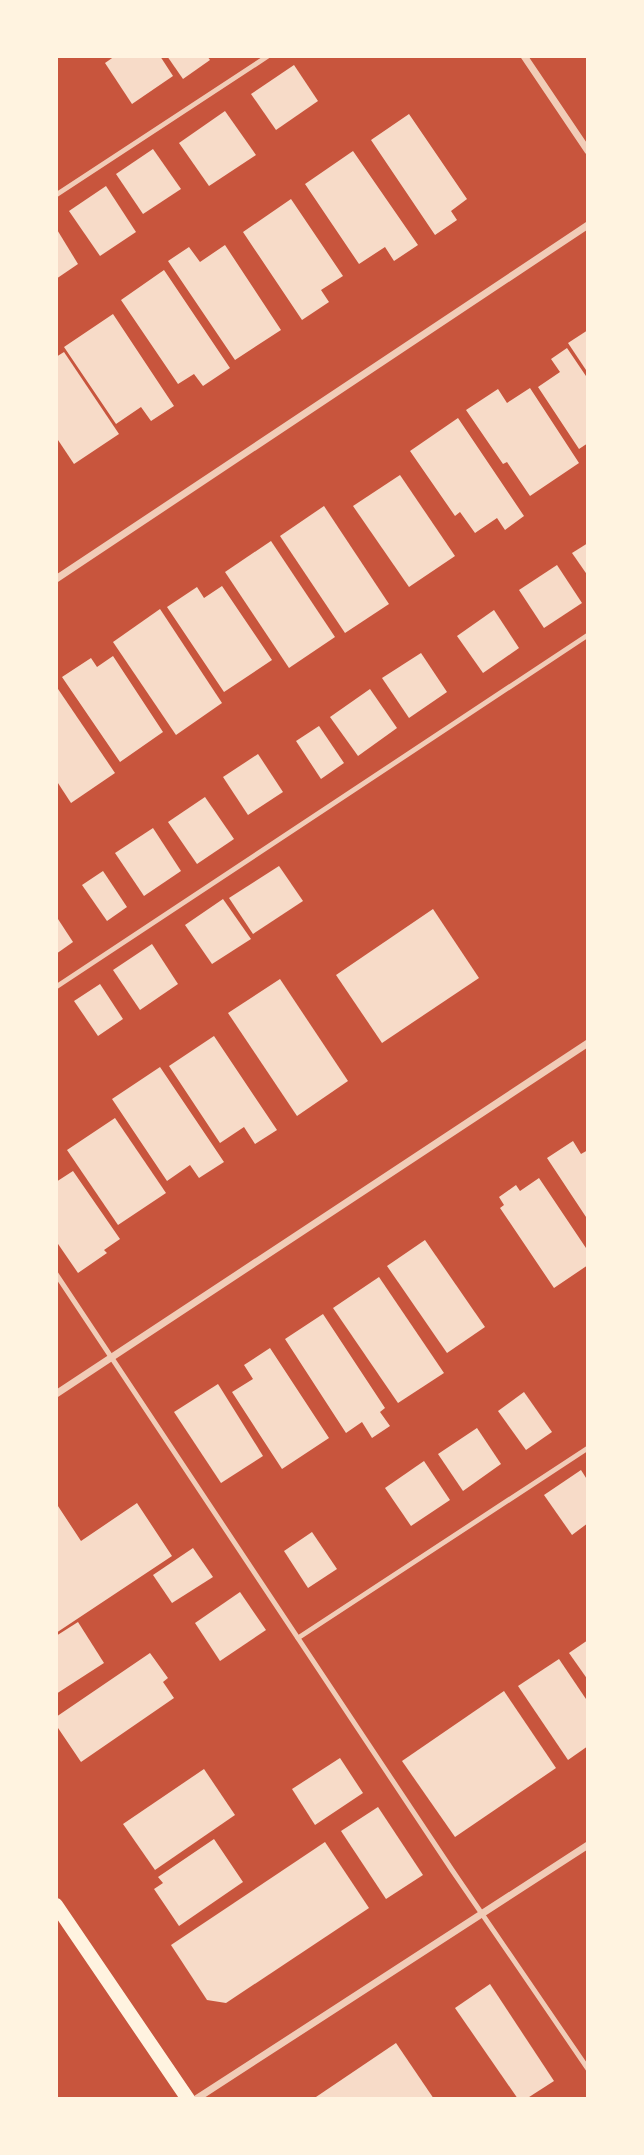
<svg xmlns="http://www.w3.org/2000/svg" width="644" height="2155" font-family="'Varela Round',sans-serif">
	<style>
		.building { fill: #f7dbc8 }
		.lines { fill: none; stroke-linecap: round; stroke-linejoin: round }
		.service { stroke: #f1ccb7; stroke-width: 5 }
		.minor { stroke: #f1ccb7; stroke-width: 7 }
		.secondary { stroke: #fff3e0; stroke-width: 14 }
	</style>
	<rect width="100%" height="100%" fill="#c8553d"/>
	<g class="building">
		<path d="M115,56H160L173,76L132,104L105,63Z"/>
		<path d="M167,56H207L210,60L183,79Z"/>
		<path d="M294,65L318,101L276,130L251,94Z"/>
		<path d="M225,111L256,155L209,186L179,143Z"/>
		<path d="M409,114L467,199L451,211L457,220L435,235L371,140Z"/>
		<path d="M153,149L181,189L143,214L116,174Z"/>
		<path d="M353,151L418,245L394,261L385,247L359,264L305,184Z"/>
		<path d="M106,186L136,232L100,256L69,211Z"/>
		<path d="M291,199L343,276L321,290L329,302L302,320L243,232Z"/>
		<path d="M56,228L78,264L56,279Z"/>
		<path d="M225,245L281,330L235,360L168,261L189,247L200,262Z"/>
		<path d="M164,270L230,368L203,386L194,374L178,384L121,300Z"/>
		<path d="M113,314L174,406L151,421L141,407L116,424L64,347Z"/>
		<path d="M588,330V373L568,343Z"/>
		<path d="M567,348L588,379V443L579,449L538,387L560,372L551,359Z"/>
		<path d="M64,352L119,434L74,464L56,437V357Z"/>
		<path d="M530,388L579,463L530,496L507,462L503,464L466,410L498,389L507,403Z"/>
		<path d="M458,418L524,516L505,530L497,518L475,533L460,512L455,516L410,451Z"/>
		<path d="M400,475L455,556L409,587L353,506Z"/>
		<path d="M324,506L389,604L345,633L280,536Z"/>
		<path d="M271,541L335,637L289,668L225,572Z"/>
		<path d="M588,543V576L572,553Z"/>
		<path d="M557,565L582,603L544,628L519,590Z"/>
		<path d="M222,586L272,660L224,692L167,607L197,587L204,598Z"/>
		<path d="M160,609L222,703L176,735L113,642Z"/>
		<path d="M494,610L519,648L483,673L457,636Z"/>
		<path d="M421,653L447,692L409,718L382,678Z"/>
		<path d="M113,656L163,732L120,762L62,677L91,658L97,667Z"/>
		<path d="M56,686L115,773L71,803L56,780Z"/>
		<path d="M370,689L397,728L358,756L330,717Z"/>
		<path d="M319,726L344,763L321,779L296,741Z"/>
		<path d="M258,754L283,792L248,815L223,777Z"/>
		<path d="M205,797L234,839L197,864L168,822Z"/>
		<path d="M153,828L181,871L144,896L115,853Z"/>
		<path d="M279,866L303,901L253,934L229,898Z"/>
		<path d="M103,871L127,907L107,921L82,885Z"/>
		<path d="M223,899L251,939L212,964L185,925Z"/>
		<path d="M433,909L479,978L382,1043L336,975Z"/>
		<path d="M56,916L73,942L56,954Z"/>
		<path d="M152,944L178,984L140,1010L113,970Z"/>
		<path d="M280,979L348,1081L297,1116L228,1013Z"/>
		<path d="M100,984L123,1019L98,1036L74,1001Z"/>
		<path d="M214,1036L277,1130L255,1144L244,1127L220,1143L169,1066Z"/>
		<path d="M160,1067L224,1162L199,1178L190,1165L167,1181L112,1099Z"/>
		<path d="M115,1118L166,1193L118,1225L67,1150Z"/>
		<path d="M573,1141L581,1154L588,1150V1220L547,1158Z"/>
		<path d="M73,1171L120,1239L104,1250L107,1253L78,1273L56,1241V1182Z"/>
		<path d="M539,1178L588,1251V1265L554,1288L500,1208L504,1205L499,1197L516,1185L520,1191Z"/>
		<path d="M425,1240L485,1327L447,1353L387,1266Z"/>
		<path d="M379,1277L444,1373L398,1403L333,1308Z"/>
		<path d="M323,1314L385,1408L380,1412L390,1426L372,1438L362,1422L346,1433L285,1339Z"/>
		<path d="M270,1348L329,1438L282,1469L232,1392L253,1379L244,1365Z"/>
		<path d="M218,1384L263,1456L221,1483L174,1412Z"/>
		<path d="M524,1392L552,1432L526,1450L498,1411Z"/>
		<path d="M477,1428L501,1464L463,1491L438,1454Z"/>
		<path d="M424,1461L450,1500L411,1526L385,1488Z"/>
		<path d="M581,1470L588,1481V1523L572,1535L544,1495Z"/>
		<path d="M56,1503L81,1541L137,1503L172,1556L56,1633Z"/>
		<path d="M312,1532L337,1569L308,1588L284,1551Z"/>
		<path d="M193,1548L213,1577L172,1603L153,1575Z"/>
		<path d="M240,1592L266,1630L220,1661L195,1623Z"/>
		<path d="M78,1622L104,1663L56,1694V1636Z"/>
		<path d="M588,1640V1680L569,1653Z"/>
		<path d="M150,1653L168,1678L163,1682L174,1698L81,1762L56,1725V1717Z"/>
		<path d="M559,1659L588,1702V1746L568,1760L518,1686Z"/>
		<path d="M504,1691L556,1768L455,1837L402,1761Z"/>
		<path d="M340,1758L363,1793L315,1825L292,1789Z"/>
		<path d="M204,1769L235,1815L155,1870L123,1824Z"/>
		<path d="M378,1807L423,1875L386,1899L341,1831Z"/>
		<path d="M214,1839L243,1882L179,1926L154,1889L163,1883L158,1877Z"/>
		<path d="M325,1842L369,1908L226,2003L207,2000L171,1945Z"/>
		<path d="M490,1984L554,2081L526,2099H518L455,2008Z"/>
		<path d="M396,2043L434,2099H313Z"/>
	</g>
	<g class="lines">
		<g class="service">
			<path d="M56,195L268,56"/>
			<path d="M56,987L588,635"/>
			<path d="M56,1274L452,1870L588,2069"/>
			<path d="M298,1638L588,1448"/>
		</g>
		<g class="minor">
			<path d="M524,56L588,151"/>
			<path d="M56,579L588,225"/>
			<path d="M56,1394L588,1043"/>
			<path d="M196,2099L588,1845"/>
		</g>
		<path class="secondary" d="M56,1905L188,2099"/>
	</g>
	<rect width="644" height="2155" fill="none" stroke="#fff3e0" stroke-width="116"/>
</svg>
